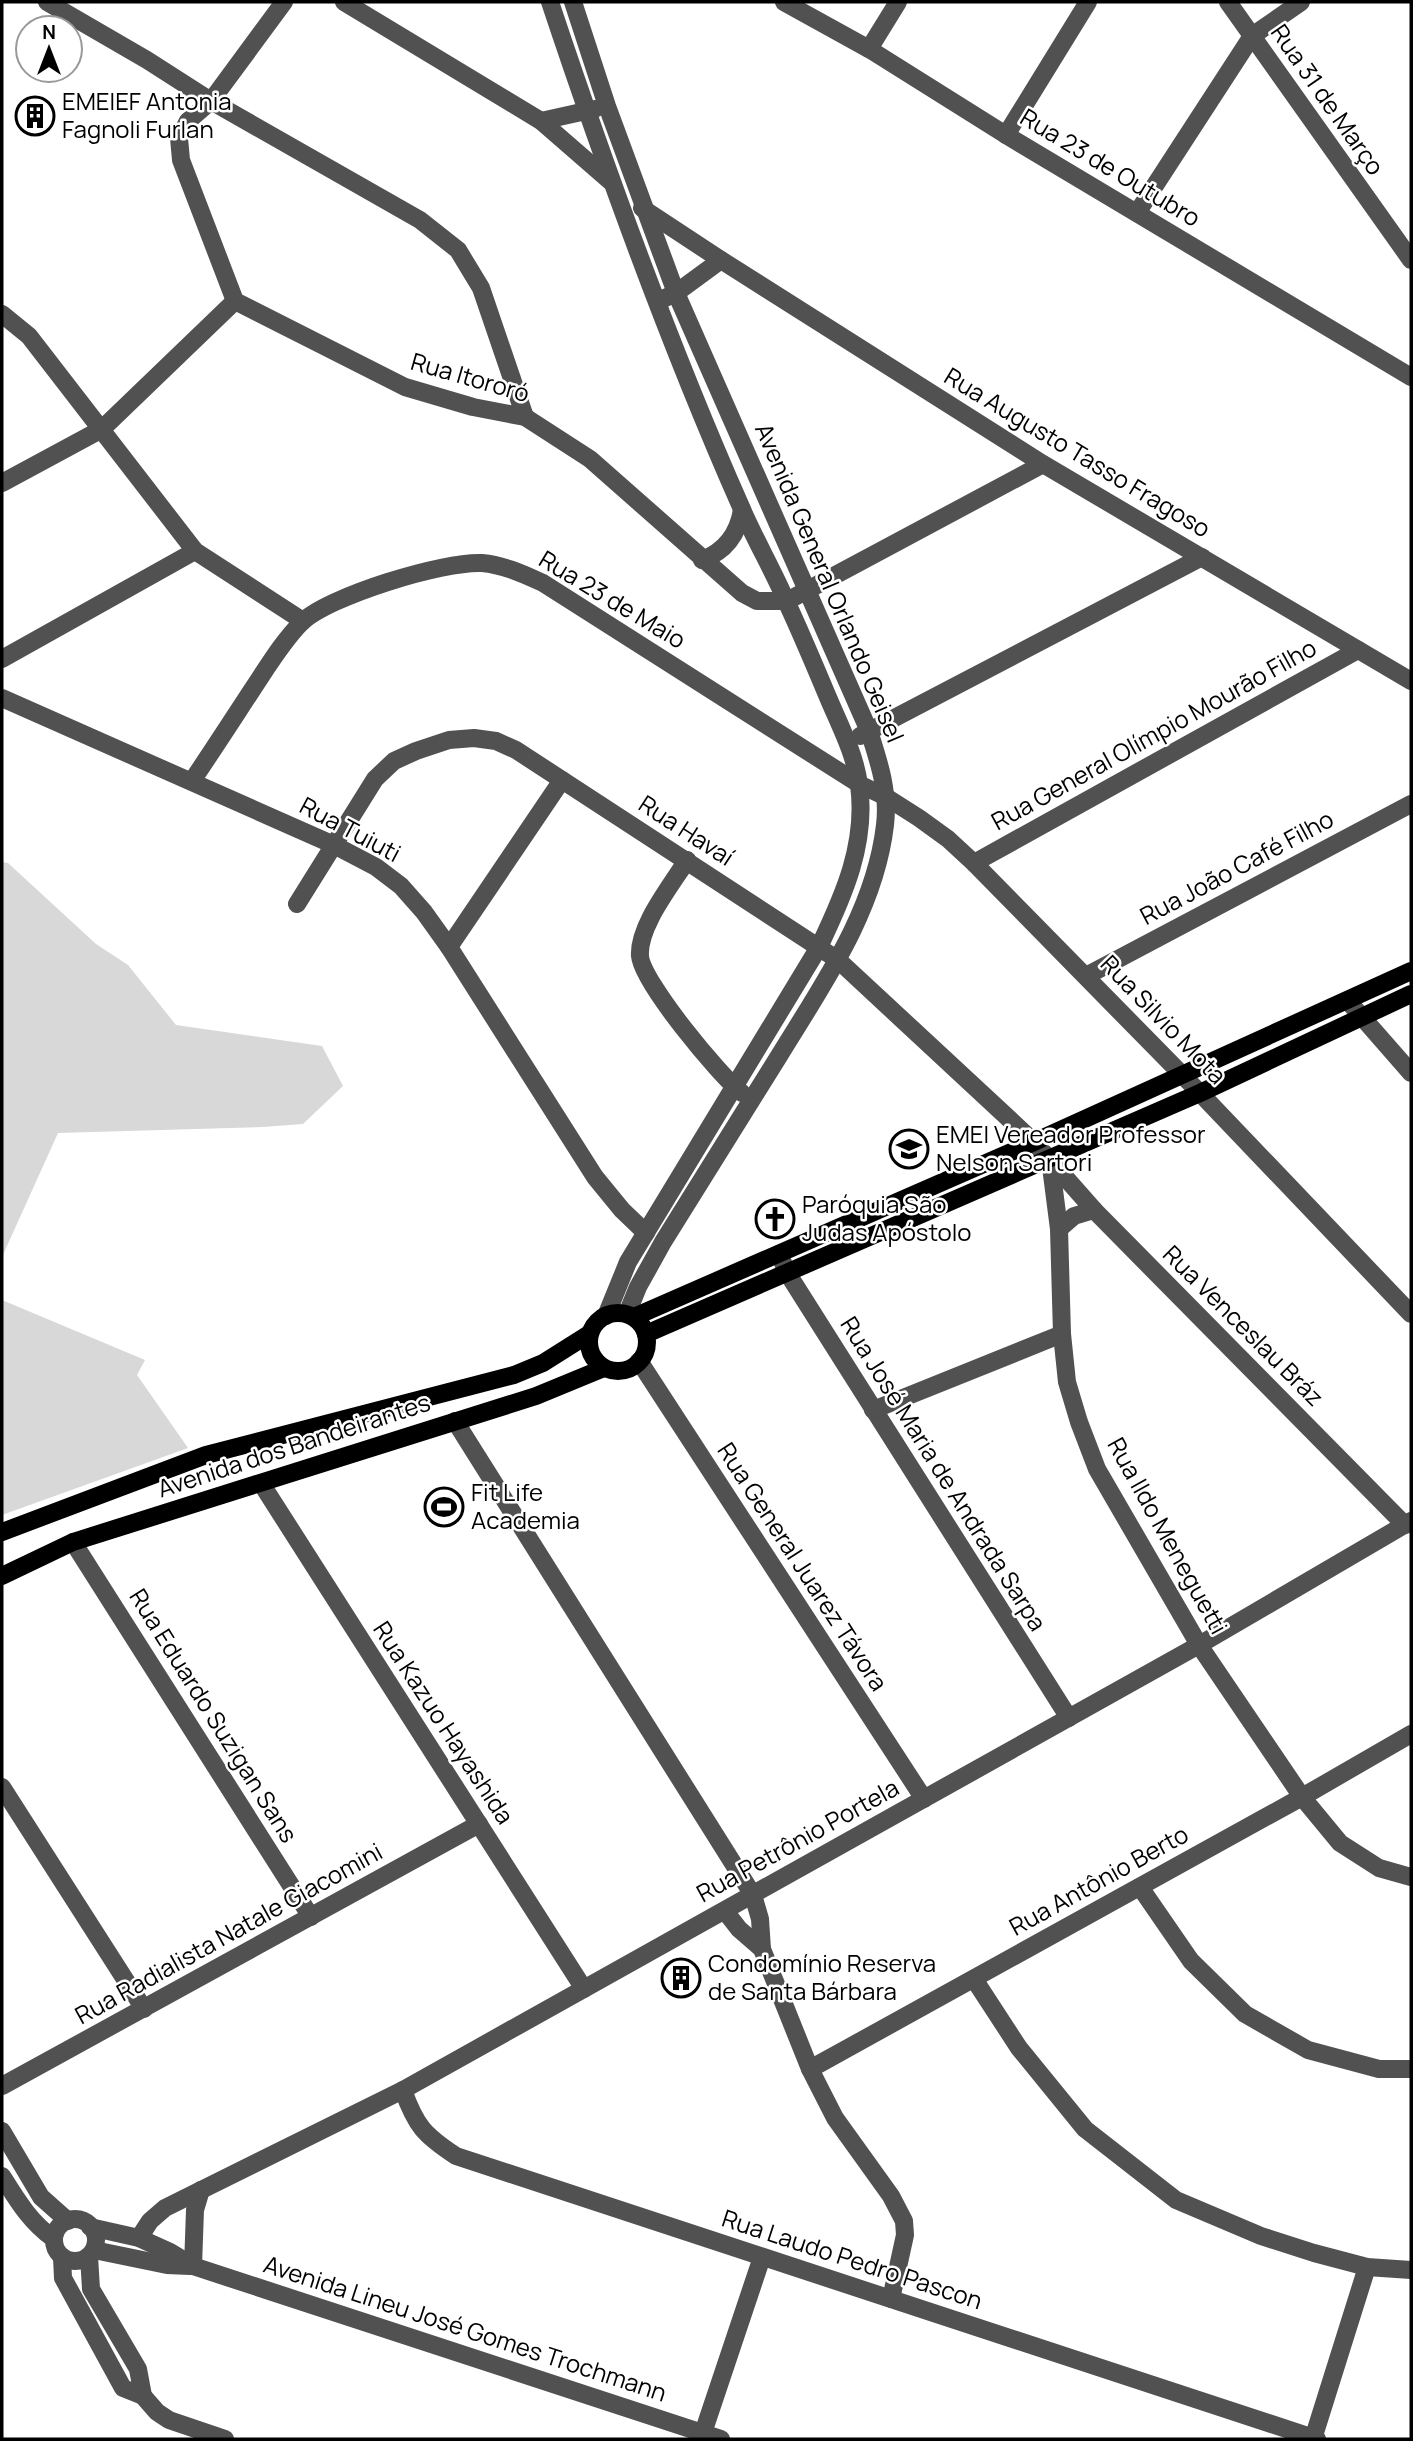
<svg xmlns="http://www.w3.org/2000/svg" width="1413" height="2441" font-family="Manrope,sans-serif">
	<style>
		.green { fill: #d8d8d8 }
		.lines { fill: none; stroke-linecap: round; stroke-linejoin: round }
		.minor { stroke: #515151; stroke-width: 18 }
		.major { stroke: #000; stroke-width: 18 }
		.labels { text-anchor: middle; stroke-width: 5; stroke-linejoin: round; paint-order: stroke }
		.street-label { font-size: 24px; fill: #000; stroke: #fff }
		.poi-label { font-size: 24px; fill: #000; stroke: #fff; text-anchor: start }
	</style>
	<rect width="100%" height="100%" fill="#fff"/>
	<g class="green">
		<path d="M2,862L8,863L96,944L128,965L176,1025L322,1046L343,1086L303,1124L263,1127L58,1133L2,1257Z"/>
		<path d="M2,1300L145,1360L137,1375L188,1448L2,1515Z"/>
	</g>
	<g class="lines">
		<g class="minor">
			<path d="M47,2L147,60L211,101L420,220L458,250L481,288L525,417"/>
			<path d="M284,2L211,101L188,121L179,138L181,160L235,301L405,387L473,407L525,417L590,459L742,593L757,601H787L1043,464"/>
			<path d="M344,2L541,121L610,181"/>
			<path d="M550,2C607,173 668,342 741,507C755,540 773,570 787,603C801,633 814,664 827,695C839,724 855,753 859,785C867,843 844,895 819,947L628,1262L606,1316"/>
			<path d="M573,2L607,106L676,293L869,731C879,762 889,792 885,825C875,911 823,984 779,1056C741,1118 702,1180 663,1242L638,1287L627,1314"/>
			<path d="M784,2L869,49L1006,135L1411,377"/>
			<path d="M1228,2L1411,260"/>
			<path d="M869,49L898,2"/>
			<path d="M541,121L595,109"/>
			<path d="M1006,135L1088,2"/>
			<path d="M642,208L721,260L1043,464L1411,681"/>
			<path d="M1137,213L1252,36L1301,2"/>
			<path d="M665,298L676,293L721,260"/>
			<path d="M2,314L29,336L195,551L303,621"/>
			<path d="M2,483L102,429L235,301"/>
			<path d="M702,560C726,551 738,534 742,510"/>
			<path d="M2,659L195,551"/>
			<path d="M2,698L334,845L376,867L401,886L424,912L449,947L595,1177L622,1210L646,1233"/>
			<path d="M860,736L1202,557"/>
			<path d="M192,781C213,750 233,719 254,687C268,666 283,641 301,623C328,596 444,561 482,563C504,565 523,574 543,583L859,784L886,797L919,818L948,839L974,863L1200,1093L1411,1314"/>
			<path d="M687,860C671,886 638,926 640,956C642,982 719,1075 742,1093"/>
			<path d="M974,863L1358,650"/>
			<path d="M297,904L375,779L394,761L416,751L449,740L474,738L496,741L516,750L838,960L1034,1142L1094,1210L1405,1525"/>
			<path d="M449,947L562,780"/>
			<path d="M1086,976L1411,804"/>
			<path d="M1348,1001L1411,1073"/>
			<path d="M1050,1159L1059,1229L1062,1334L1067,1382L1079,1422L1097,1469L1199,1645L1302,1797L1340,1843L1379,1868L1411,1877"/>
			<path d="M1059,1229L1074,1216L1094,1210"/>
			<path d="M779,1254L788,1274L1069,1718"/>
			<path d="M639,1361L924,1799"/>
			<path d="M873,1410L1062,1334"/>
			<path d="M455,1421L753,1895L760,1919L762,1949L810,2069L835,2118L891,2196L904,2221L905,2235L891,2299"/>
			<path d="M261,1483L584,1989"/>
			<path d="M73,1542L311,1917"/>
			<path d="M2,1787L144,2009"/>
			<path d="M1140,1887L1191,1961L1245,2014L1308,2050L1379,2069H1411"/>
			<path d="M725,1911L739,1929L762,1949"/>
			<path d="M974,1979L1019,2048L1085,2129L1176,2200L1261,2236L1314,2253L1367,2267L1411,2270"/>
			<path d="M810,2069L1302,1797L1411,1734"/>
			<path d="M2,2086L479,1824"/>
			<path d="M403,2090C416,2126 424,2135 456,2156L1317,2439"/>
			<path d="M2,2131L41,2197L68,2221"/>
			<path d="M2,2176C17,2200 30,2222 54,2239"/>
			<circle cx="75" cy="2240" r="21"/>
			<path d="M90,2227L139,2238L170,2252L193,2266L721,2439"/>
			<path d="M139,2238L150,2221L165,2208L403,2090L1199,1645L1411,1521"/>
			<path d="M94,2250L167,2265L190,2266"/>
			<path d="M89,2256L91,2289L138,2369L143,2396"/>
			<path d="M62,2257L63,2278L123,2388L143,2396L157,2412L169,2420L225,2439"/>
			<path d="M193,2266L195,2210L201,2190"/>
			<path d="M703,2433L762,2257"/>
			<path d="M1313,2439L1367,2267"/>
		</g>
		<g class="major">
			<circle cx="618" cy="1342" r="29"/>
			<path d="M634,1317L1034,1142L1411,971"/>
			<path d="M646,1334L1200,1093L1411,994"/>
			<path d="M2,1532L206,1455L514,1375L543,1363L589,1334"/>
			<path d="M2,1576L73,1542L536,1396L604,1368"/>
		</g>
	</g>
	<defs>
		<symbol id="building-ring" viewBox="-11 -11 22 22"><circle r="9.5" fill="#fff" stroke="#000" stroke-width="1.5"/><path d="M-4-6H4V6H1V3H-1V6H-4ZM-2.5-4.3h1.7v1.8h-1.7ZM.8-4.3h1.7v1.8H.8ZM-2.5-1h1.7V.8h-1.7ZM.8-1h1.7V.8H.8Z" fill="#000"/></symbol>
		<symbol id="school-ring" viewBox="-11 -11 22 22"><circle r="9.5" fill="#fff" stroke="#000" stroke-width="1.5"/><path d="M0-5L7-2L0 1L-7-2ZM-4 1L0 2.5L4 1V4Q0 6-4 4Z" fill="#000"/></symbol>
		<symbol id="church-ring" viewBox="-11 -11 22 22"><circle r="9.5" fill="#fff" stroke="#000" stroke-width="1.5"/><path d="M-1.2-6h2.4v3.5h3.3v2.4h-3.3V6h-2.4V-.1h-3.3v-2.4h3.3Z" fill="#000"/></symbol>
		<symbol id="stadium-ring" viewBox="-11 -11 22 22"><circle r="9.5" fill="#fff" stroke="#000" stroke-width="1.5"/><path d="M0-5a6.5 5 0 1 0 0 10a6.5 5 0 1 0 0-10ZM-3.5-1.8h7v3.6h-7Z" fill="#000"/></symbol>
	</defs>
	<g fill-rule="evenodd">
		<use href="#building-ring" x="13" y="94" width="44" height="44"/>
		<use href="#school-ring" x="887" y="1127" width="44" height="44"/>
		<use href="#church-ring" x="753" y="1197" width="44" height="44"/>
		<use href="#stadium-ring" x="422" y="1485" width="44" height="44"/>
		<use href="#building-ring" x="659" y="1956" width="44" height="44"/>
	</g>
	<g class="labels">
		<g class="street-label">
			<text transform="translate(1327 100) rotate(55)" y="8">Rua 31 de Março</text>
			<text transform="translate(1110 168) rotate(31)" y="8">Rua 23 de Outubro</text>
			<text transform="translate(470 378) rotate(16)" y="8">Rua Itororó</text>
			<text transform="translate(1077 453) rotate(31)" y="8">Rua Augusto Tasso Fragoso</text>
			<text transform="translate(829 583) rotate(67)" y="8">Avenida General Orlando Geisel</text>
			<text transform="translate(612 600) rotate(31)" y="8">Rua 23 de Maio</text>
			<text transform="translate(1154 735) rotate(-29)" y="8">Rua General Olímpio Mourão Filho</text>
			<text transform="translate(350 830) rotate(28)" y="8">Rua Tuiuti</text>
			<text transform="translate(686 831) rotate(33)" y="8">Rua Havaí</text>
			<text transform="translate(1237 868) rotate(-28)" y="8">Rua João Café Filho</text>
			<text transform="translate(1163 1020) rotate(46)" y="8">Rua Silvio Mota</text>
			<text transform="translate(1243 1326) rotate(45)" y="8">Rua Venceslau Bráz</text>
			<text transform="translate(294 1446) rotate(-18)" y="8">Avenida dos Bandeirantes</text>
			<text transform="translate(943 1474) rotate(58)" y="8">Rua José Maria de Andrada Sarpa</text>
			<text transform="translate(1167 1536) rotate(61)" y="8">Rua Ildo Meneguetti</text>
			<text transform="translate(802 1567) rotate(57)" y="8">Rua General Juarez Távora</text>
			<text transform="translate(213 1716) rotate(58)" y="8">Rua Eduardo Suzigan Sans</text>
			<text transform="translate(443 1723) rotate(57)" y="8">Rua Kazuo Hayashida</text>
			<text transform="translate(798 1841) rotate(-29)" y="8">Rua Petrônio Portela</text>
			<text transform="translate(1099 1881) rotate(-29)" y="8">Rua Antônio Berto</text>
			<text transform="translate(229 1934) rotate(-29)" y="8">Rua Radialista Natale Giacomini</text>
			<text transform="translate(852 2260) rotate(18)" y="8">Rua Laudo Pedro Pascon</text>
			<text transform="translate(465 2329) rotate(18)" y="8">Avenida Lineu José Gomes Trochmann</text>
		</g>
		<g class="poi-label">
			<text x="62" y="110">EMEIEF Antonia<tspan x="62" dy="28">Fagnoli Furlan</tspan></text>
			<text x="936" y="1143">EMEI Vereador Professor<tspan x="936" dy="28">Nelson Sartori</tspan></text>
			<text x="802" y="1213">Paróquia São<tspan x="802" dy="28">Judas Apóstolo</tspan></text>
			<text x="471" y="1501">Fit Life<tspan x="471" dy="28">Academia</tspan></text>
			<text x="708" y="1972">Condomínio Reserva<tspan x="708" dy="28">de Santa Bárbara</tspan></text>
		</g>
	</g>
	<rect width="1413" height="2441" fill="none" stroke="#000000" stroke-width="7"/>
	<g transform="translate(49 49)"><circle r="33" fill="#ffffff" stroke="#999999" stroke-width="2"/>
	<path d="M0-5L12 26L0 18L-12 26Z" fill="#000000"/>
	<text y="-10" font-size="19" font-weight="bold" text-anchor="middle" fill="#000000">N</text>
	</g>
</svg>
